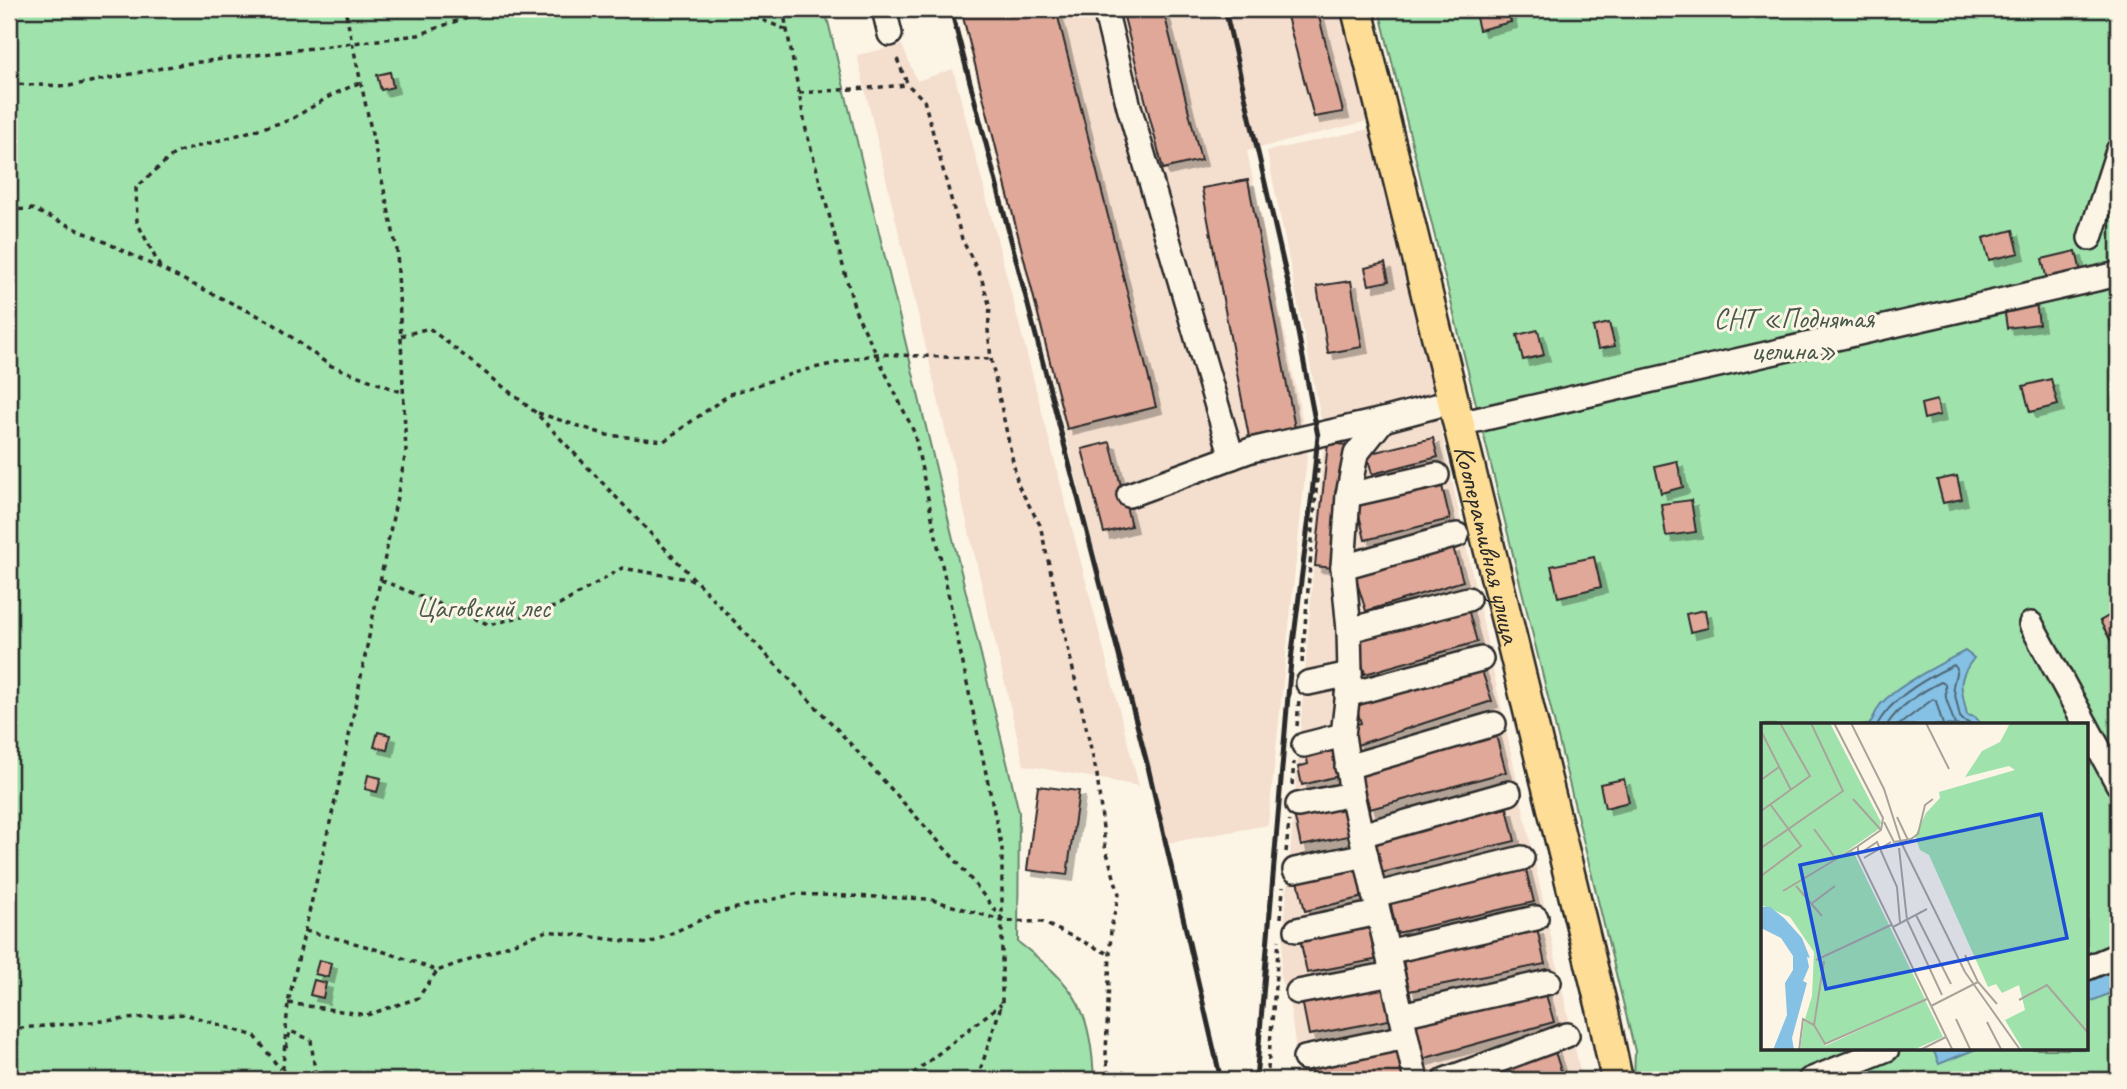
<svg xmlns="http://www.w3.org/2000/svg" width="2127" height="1089" font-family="Caveat,sans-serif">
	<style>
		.built { fill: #f4dece }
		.green { fill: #a0e2ac; stroke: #66866c; stroke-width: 2 }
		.water { fill: #85c1e5; stroke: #61859b; stroke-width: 2 }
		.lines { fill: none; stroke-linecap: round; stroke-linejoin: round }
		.shore { stroke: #4f6775; stroke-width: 2 }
		.building { fill: #e0a899; stroke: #2b2b2b; stroke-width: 2; filter: url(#shadow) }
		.minor-casing { stroke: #2b2b2b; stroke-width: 28 }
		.major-casing { stroke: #2b2b2b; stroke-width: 35 }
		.path { stroke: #2b2b2b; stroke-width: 3.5; stroke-dasharray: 5 5; stroke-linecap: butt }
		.minor { stroke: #fcf5e5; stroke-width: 23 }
		.major { stroke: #fedd96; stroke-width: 30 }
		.rail { stroke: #2b2b2b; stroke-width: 5 }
		.labels { text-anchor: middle; stroke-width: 6; stroke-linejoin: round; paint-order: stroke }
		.park-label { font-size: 28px; fill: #48594b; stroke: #fcf5e5 }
		.street-label { font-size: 28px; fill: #2b2b2b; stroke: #fcf5e5 }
		.inset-road { fill: none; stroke: #a8a49b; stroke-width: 2 }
		.view { fill: #1d4ed8; fill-opacity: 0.15; stroke: #1d4ed8; stroke-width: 3.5 }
		.inset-edge { fill: none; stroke: #2b2b2b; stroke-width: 3.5 }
	</style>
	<defs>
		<filter id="shadow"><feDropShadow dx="6" dy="6" stdDeviation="0" flood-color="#0004"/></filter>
	</defs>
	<rect width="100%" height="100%" fill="#fcf5e5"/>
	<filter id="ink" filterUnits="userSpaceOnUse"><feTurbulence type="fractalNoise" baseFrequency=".0143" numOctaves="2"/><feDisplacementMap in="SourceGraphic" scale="14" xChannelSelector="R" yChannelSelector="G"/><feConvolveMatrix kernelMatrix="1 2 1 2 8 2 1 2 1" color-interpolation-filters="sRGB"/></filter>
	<g filter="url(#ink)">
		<g class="built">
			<path d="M959,9H1345L1372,120L1247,151L1308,447L1268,825L1168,843Z"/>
			<path d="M902,45L917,81L953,69L1139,786L1024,765L857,55Z"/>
			<path d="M1374,128L1434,396L1323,429L1267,151Z"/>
			<path d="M1438,416L1582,1080H1300L1290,1008L1280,977L1324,439Z"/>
		</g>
		<g class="green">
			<path d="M9,9H825L1019,812L1018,942C1041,960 1066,979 1079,1005C1090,1027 1093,1056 1094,1080H9Z"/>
			<path d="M1379,9H2118V941L2087,954V725H1763V1049H1863L1786,1080H1634L1635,1051Z"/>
			<path d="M2118,947V1080H1815L1887,1049H2087V961Z"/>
		</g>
		<g class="water">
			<path d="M1965,651L1974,658C1955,682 1962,688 1967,715L1975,717L1982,725H1869C1873,719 1876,711 1880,705C1896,686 1942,663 1965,651Z"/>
			<path d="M2118,967V990L2087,1003V980Z"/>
			<path d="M1933,1049H1976L1939,1064Z"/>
		</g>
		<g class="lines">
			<g class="shore">
				<path d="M1877,725C1892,697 1926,678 1954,665L1957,669L1953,686L1960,717L1964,721L1973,725"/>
				<path d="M1887,725C1898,707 1922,691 1941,682L1945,684L1946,698L1955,725"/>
				<path d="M1899,725L1933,699L1936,701L1943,725"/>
			</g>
		</g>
		<g class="building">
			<path d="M961,9H1056L1156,407L1067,429Z"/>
			<path d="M1122,9H1163L1201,160L1163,169Z"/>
			<path d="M1285,9H1317L1343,112L1314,117Z"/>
			<path d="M1474,9H1508L1511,22L1479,30Z"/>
			<path d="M390,72L393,87L381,90L377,75Z"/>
			<path d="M1248,180L1295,428L1249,437L1202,188Z"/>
			<path d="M2013,230L2019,253L1989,260L1983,238Z"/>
			<path d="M2076,251L2081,272L2047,280L2042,259Z"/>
			<path d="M1385,263L1389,281L1369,285L1365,268Z"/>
			<path d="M1351,281L1362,347L1328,353L1317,286Z"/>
			<path d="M2036,303L2039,324L2007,328L2004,307Z"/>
			<path d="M1609,323L1615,346L1598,349L1593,327Z"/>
			<path d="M1538,330L1544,355L1523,360L1517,335Z"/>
			<path d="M2051,379L2058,405L2030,412L2023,386Z"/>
			<path d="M1937,400L1940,415L1924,419L1921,404Z"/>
			<path d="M1433,438L1438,457L1372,474L1367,454Z"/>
			<path d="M1110,442L1131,526L1104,533L1082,449Z"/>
			<path d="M1328,443L1346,445L1333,568L1315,566Z"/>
			<path d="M1677,461L1683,487L1661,493L1655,466Z"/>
			<path d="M1957,476L1962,499L1943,503L1937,480Z"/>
			<path d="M1442,486L1450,519L1365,540L1357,506Z"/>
			<path d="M1691,500L1696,532L1666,536L1661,504Z"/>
			<path d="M1453,547L1463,581L1366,611L1355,576Z"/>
			<path d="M1594,557L1601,587L1558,597L1551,566Z"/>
			<path d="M1467,605L1477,642L1365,674L1355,638Z"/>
			<path d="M1705,610L1708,628L1690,632L1686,614Z"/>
			<path d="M2118,611V642L2113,645L2100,621Z"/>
			<path d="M1480,665L1492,701L1357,745L1350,726L1361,723L1356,706Z"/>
			<path d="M378,732L390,735L387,750L374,747Z"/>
			<path d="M1495,732L1506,772L1370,809L1359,770Z"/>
			<path d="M1334,743L1342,775L1302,785L1298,767L1308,764L1305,749Z"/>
			<path d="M368,775L381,778L377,792L365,789Z"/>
			<path d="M1624,779L1629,802L1605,808L1600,784Z"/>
			<path d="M1038,786L1079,791L1067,875L1027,870Z"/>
			<path d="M1345,803L1352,835L1301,846L1294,814Z"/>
			<path d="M1507,808L1515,841L1381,873L1373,840Z"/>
			<path d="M1356,863L1364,897L1305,911L1297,876Z"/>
			<path d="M1525,866L1534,902L1397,933L1389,897Z"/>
			<path d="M1372,925L1379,959L1307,973L1300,938Z"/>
			<path d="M1537,928L1545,964L1409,991L1402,955Z"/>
			<path d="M319,960L331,963L328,977L315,974Z"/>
			<path d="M314,980L326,983L323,998L310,995Z"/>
			<path d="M1387,984L1394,1019L1309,1035L1302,1000Z"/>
			<path d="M1544,988L1554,1022L1422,1059L1412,1025Z"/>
			<path d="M1401,1045L1407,1080H1313L1310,1062Z"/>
			<path d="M1554,1049L1564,1080H1461Z"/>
		</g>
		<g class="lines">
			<defs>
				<g id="minor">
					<path d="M884,9L890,34"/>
					<path d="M1105,9L1129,107L1232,457"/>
					<path d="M2090,238L2118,151"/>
					<path d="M1383,420L1356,454L1348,495L1343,567L1349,630L1350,674L1343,735L1352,794L1416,1080"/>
					<path d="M1459,424L2118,274"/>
					<path d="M1129,495L1251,450L1383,420L1454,401"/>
					<path d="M1348,495L1437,475"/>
					<path d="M1343,567L1457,535"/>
					<path d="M2031,624L2086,725"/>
					<path d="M1349,630L1468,599"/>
					<path d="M1308,683L1350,674"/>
					<path d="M1347,695L1481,659"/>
					<path d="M2087,727L2118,784"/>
					<path d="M1304,745L1343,735"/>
					<path d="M1347,767L1494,724"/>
					<path d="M1298,805L1352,794"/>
					<path d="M1361,835L1509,793"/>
					<path d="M1295,870L1366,855"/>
					<path d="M1374,895L1522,858"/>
					<path d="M1297,930L1378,913"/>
					<path d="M1387,952L1536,918"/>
					<path d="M2087,968L2118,955"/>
					<path d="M1298,992L1392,974"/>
					<path d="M1401,1015L1549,982"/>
					<path d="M1305,1058L1406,1037"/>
					<path d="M1445,1080L1567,1035"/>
					<path d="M1810,1080L1887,1049"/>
				</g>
				<g id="major">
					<path id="s1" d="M1357,9L1602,1008L1617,1080"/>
				</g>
			</defs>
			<use href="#minor" class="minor-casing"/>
			<use href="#major" class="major-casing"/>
			<g class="path">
				<path d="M735,9L787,30"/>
				<path d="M783,9L806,130L855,310L914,432L1002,849V1003L977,1080"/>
				<path d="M897,59L908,85L924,100L962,239L981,277L990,307L988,330L991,359L1018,485L1040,525L1097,775L1105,846L1119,894L1111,928L1106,1054L1109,1080"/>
				<path d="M9,84L69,86L183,64L418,35L489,9"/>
				<path d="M799,93L908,85"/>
				<path d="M9,210L32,209L101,240L271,322L329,365L404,393"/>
				<path d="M160,267L137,222L136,188L175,153L290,120L332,95L361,82"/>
				<path d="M401,336L429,328L535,412L836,728L958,863L1003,920"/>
				<path d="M538,413L607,435L664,441L730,394L801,371L876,354L991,359"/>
				<path d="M381,580L490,625L558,606L622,568L693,580"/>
				<path d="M1302,663L1319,455"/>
				<path d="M1297,726L1299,699"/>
				<path d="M1292,785L1294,762"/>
				<path d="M1286,852L1289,821"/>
				<path d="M1281,918L1283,887"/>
				<path d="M305,931C350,941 394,953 437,971L547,931L648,944L716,913L795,894L929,899L1004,921L1042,922L1111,955"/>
				<path d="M288,1003L367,1015L418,998L437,971"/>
				<path d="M9,1029L185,1014L255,1036L280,1069"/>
				<path d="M286,1048L290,1031L311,1040L316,1080"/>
				<path d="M282,1080L288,1003L342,771L406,452L397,250L345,9"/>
				<path d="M905,1080L1001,1004"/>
				<path d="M1267,1080L1279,940"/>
			</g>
			<use href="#minor" class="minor"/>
			<use href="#major" class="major"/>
			<g class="rail">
				<path d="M951,9L1148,767L1221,1080"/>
				<path d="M1225,9L1291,296L1318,436L1312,494L1291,660L1256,1080"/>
			</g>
		</g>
	</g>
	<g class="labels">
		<g class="park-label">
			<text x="1794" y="328">СНТ «Поднятая<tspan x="1794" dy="32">целина»</tspan></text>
			<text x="483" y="617">Цаговский лес</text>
		</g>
		<g class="street-label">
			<text dy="10" stroke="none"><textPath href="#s1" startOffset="551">Кооперативная улица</textPath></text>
		</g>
	</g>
	<g transform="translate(1761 723)">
		<rect width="327" height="327" fill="#fcf5e5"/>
		<path d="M0,0H69L120,99L118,106L67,141L91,126L164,276L64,321L53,301L44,296L51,273L53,229L29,194L0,182ZM249,0H327V327H262L244,297L264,287L258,262L241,270L235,261L227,264L168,132L159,127L154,113L165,90L179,75L178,69L254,47L248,43L204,54L221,28L239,19ZM164,277L182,314L152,327L39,328L43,298L52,302L64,323Z" fill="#a0e2ac"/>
		<path d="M0,184H9L23,195L41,215L49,235L46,234L48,244L42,258L46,260L31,315L33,327H12L26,292L24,260L32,247V233L20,215L0,205Z" fill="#85c1e5"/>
		<path class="inset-road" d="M73,0L122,95L120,107L97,123V132L192,328M90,0L123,66L140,119L204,249L260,328M165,0L188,46M0,8L30,67M0,57L18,44M92,76L120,107M0,88L49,53L19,0M136,94L147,117M123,99L133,119L150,116L157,111L164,82L172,76M53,106L75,136M0,125L82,68L50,0M138,125L146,197L181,272M101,129L116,119L136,164L139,200M103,135L130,119M0,153L40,123L9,81M35,163L61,193M22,168L97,123M50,181L74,163M155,192L190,261M132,204L166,186M204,232L217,259L236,281M55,237L130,202M63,238L53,302L64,321L166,276M258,277L286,262L328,311M170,283L217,259M195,296L210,328M226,299L241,328M38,328L42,296L53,302M157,328L185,314"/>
		<path class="view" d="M280,91L306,215L65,266L39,142Z"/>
		<rect width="327" height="327" class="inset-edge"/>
	</g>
	<rect width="2127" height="1089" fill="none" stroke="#fcf5e5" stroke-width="35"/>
	<rect x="18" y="18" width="2092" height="1054" fill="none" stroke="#2b2b2b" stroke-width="2.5" filter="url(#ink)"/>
</svg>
